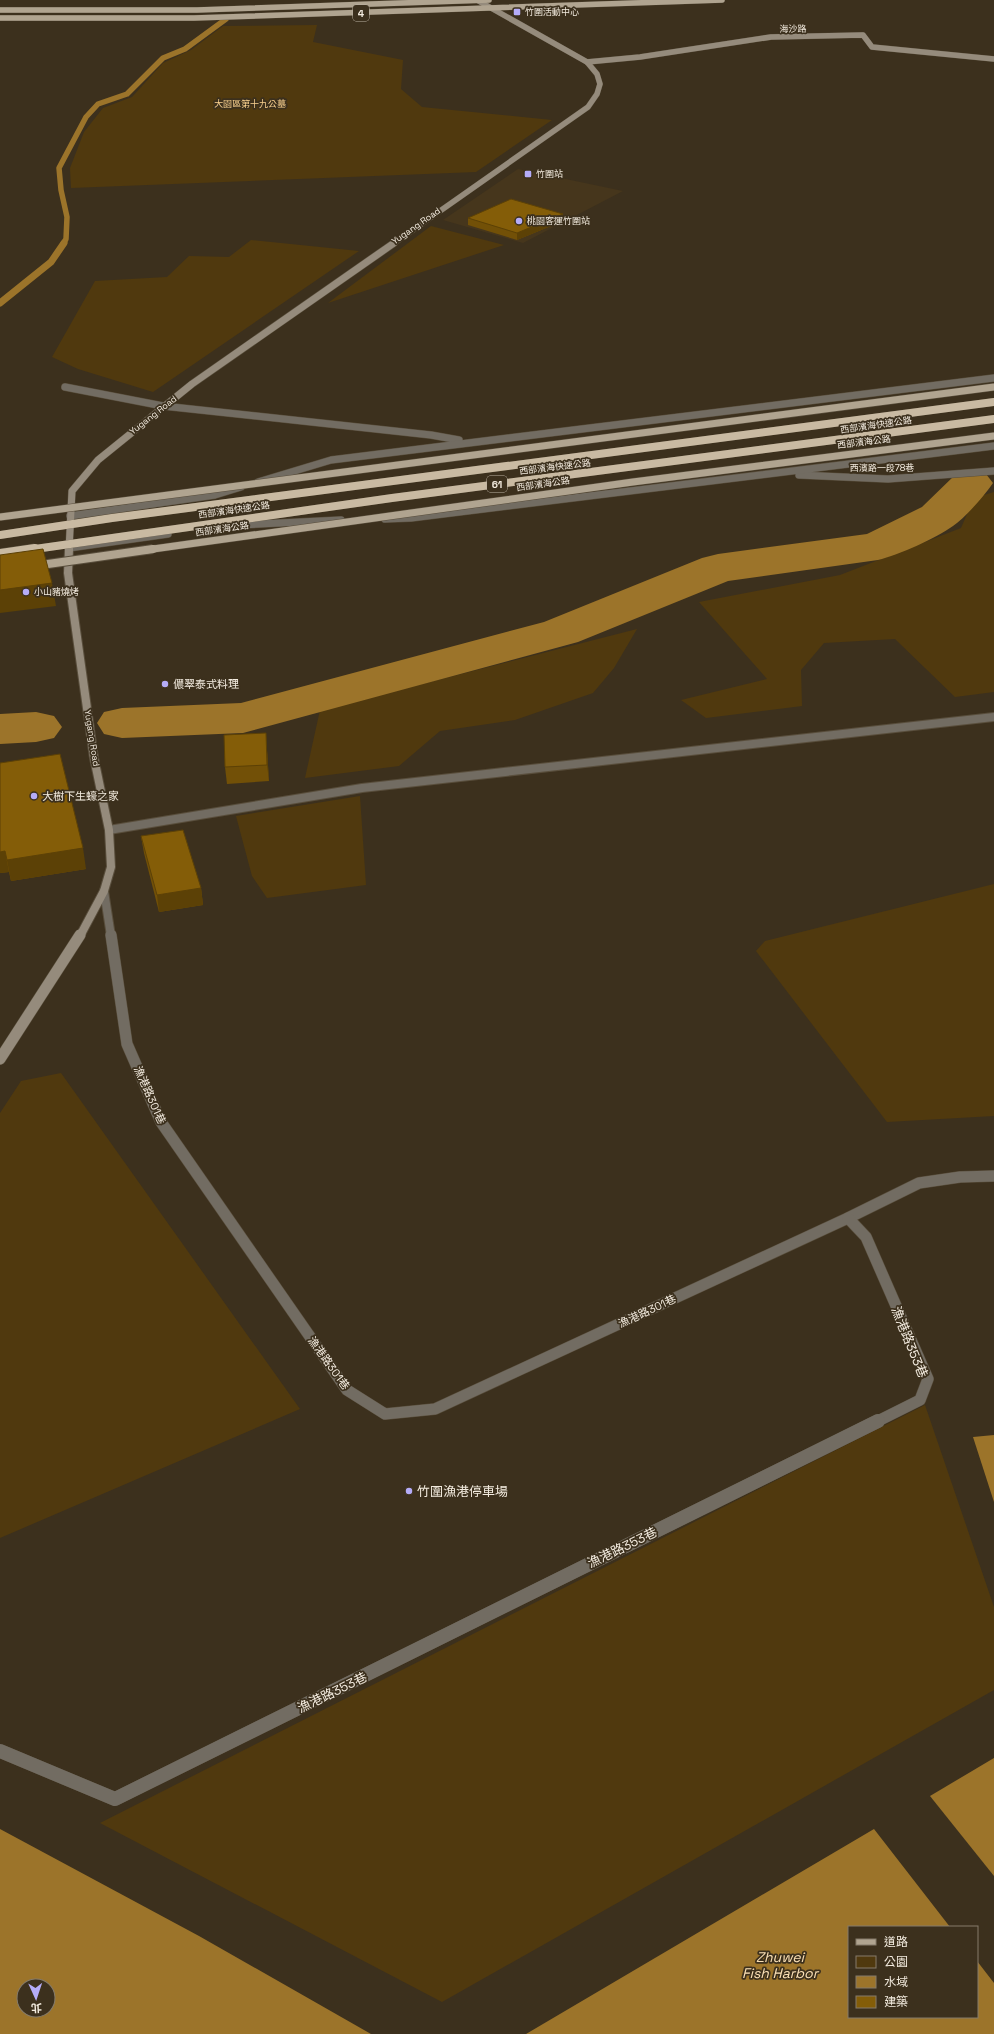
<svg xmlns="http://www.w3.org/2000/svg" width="994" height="2034" font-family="'Space Grotesk','Noto Sans TC',sans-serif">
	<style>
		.built { fill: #46361c }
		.green { fill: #50390e }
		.water { fill: #9c742a; fill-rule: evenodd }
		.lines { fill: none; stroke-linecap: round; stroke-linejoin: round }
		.stream-far1 { stroke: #9c742a; stroke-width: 5.5 }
		.stream { stroke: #9c742a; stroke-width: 7 }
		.river { fill: #9c742a; fill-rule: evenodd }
		.street-far3-casing { stroke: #594e3c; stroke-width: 8 }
		.street-far2-casing { stroke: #594e3c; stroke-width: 10 }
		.street-far1-casing { stroke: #594e3c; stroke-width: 12 }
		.street-casing { stroke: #594e3c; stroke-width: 14 }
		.secondary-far3-casing { stroke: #594e3c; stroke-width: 6 }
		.secondary-far2-casing { stroke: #594e3c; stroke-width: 8 }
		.secondary-far1-casing { stroke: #594e3c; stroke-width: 10 }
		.secondary-casing { stroke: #594e3c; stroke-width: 12 }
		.primary-casing { stroke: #594e3c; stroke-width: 6 }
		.street-far3 { stroke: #726c62; stroke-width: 7 }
		.street-far2 { stroke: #726c62; stroke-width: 8 }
		.street-far1 { stroke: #726c62; stroke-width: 11 }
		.street { stroke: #726c62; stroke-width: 14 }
		.secondary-far3 { stroke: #958b7c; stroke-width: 5.5 }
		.secondary-far2 { stroke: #958b7c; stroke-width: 7 }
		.secondary-far1 { stroke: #958b7c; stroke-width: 8 }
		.secondary { stroke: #958b7c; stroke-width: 11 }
		.primary { stroke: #b0a490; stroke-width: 5.5 }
		.primary-bridge-far1-casing { stroke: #594e3c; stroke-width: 8; stroke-linecap: butt }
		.primary-bridge-casing { stroke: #594e3c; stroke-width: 10; stroke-linecap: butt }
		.highway-bridge-far1-casing { stroke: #594e3c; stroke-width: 8; stroke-linecap: butt }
		.highway-bridge-casing { stroke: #594e3c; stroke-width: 11; stroke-linecap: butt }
		.primary-bridge-far1 { stroke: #b0a490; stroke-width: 7 }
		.primary-bridge { stroke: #b0a490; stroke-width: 8 }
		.highway-bridge-far1 { stroke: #c9baa2; stroke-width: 8 }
		.highway-bridge { stroke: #c9baa2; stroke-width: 10 }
		.wall { fill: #725007 }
		.shaded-wall { fill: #5c4106 }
		.building { fill: #845d08; stroke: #5c4106 }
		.poi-dot { fill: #b5acf8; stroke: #3c301d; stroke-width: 1.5 }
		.labels { text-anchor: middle; stroke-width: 3.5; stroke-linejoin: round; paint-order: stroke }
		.far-poi-label { font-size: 9px; fill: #f3ebdf; stroke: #3c301d; text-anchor: start }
		.far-street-label { font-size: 9px; fill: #f3ebdf; stroke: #3c301d }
		.far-park-label { font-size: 9px; fill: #fad18f; stroke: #3c301d }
		.shield { fill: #3c301d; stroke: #bcb3a5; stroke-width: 1 }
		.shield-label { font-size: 10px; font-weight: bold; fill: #f3ebdf }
		.poi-label { font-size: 11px; fill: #f3ebdf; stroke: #3c301d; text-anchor: start }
		.street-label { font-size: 11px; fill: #f3ebdf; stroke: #3c301d }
		.near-street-label { font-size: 13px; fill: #f3ebdf; stroke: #3c301d }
		.near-poi-label { font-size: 13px; fill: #f3ebdf; stroke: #3c301d; text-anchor: start }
		.near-water-label { font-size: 14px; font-style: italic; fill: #fbe0b5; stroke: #3c301d }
	</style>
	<rect width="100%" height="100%" fill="#3c301d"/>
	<path class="built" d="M518,169L623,191L523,243L443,220Z"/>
	<g class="green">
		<path d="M317,25L313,42L403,60L401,89L422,107L552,120L476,172L71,188L70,168L84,132L103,108L132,97L163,63L191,50L223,26Z"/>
		<path d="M431,226L504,245L328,303Z"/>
		<path d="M251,240L359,251L153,392L78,369L52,357L95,281L167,277L189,256L229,257Z"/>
		<path d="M994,492V692L955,697L895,639L824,643L801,670L802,706L706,718L681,700L767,679L699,602L840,575L961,528L974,498Z"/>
		<path d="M637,629L614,668L593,693L515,720L440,731L399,766L305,778L320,710Z"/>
		<path d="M360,796L366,885L267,898L252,876L236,816Z"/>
		<path d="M994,884V1116L887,1122L756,951L765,941Z"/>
		<path d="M61,1073L300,1409L0,1538V1113L21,1081Z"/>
		<path d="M925,1405L994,1607V1690L442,2002L100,1823Z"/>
	</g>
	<g class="water">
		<path d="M994,1435V1502L973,1437Z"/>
		<path d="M994,1758V1876L930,1796Z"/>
		<path d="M0,1829L199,1936L371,2034H0ZM24,1986H48V2010H24Z"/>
		<path d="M874,1829L950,1927H849V2017H977V1961L994,1983V2034H526Z"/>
	</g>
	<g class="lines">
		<path class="stream-far1" d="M63,244L66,239L67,217L61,190L59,168L86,117L98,104L127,94L163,58L185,49L226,19"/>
		<path class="stream" d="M0,303L51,262L64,243"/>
		<g class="river">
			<path d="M971,470L986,474L993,483C984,496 966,517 953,526C936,538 899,555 878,560L728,581L578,642L243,733L122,738L104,734L97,723L104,712L122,708L241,703L544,622L702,558L718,554L867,534L922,507L956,474Z"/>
			<path d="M36,712L54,716L62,727L54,738L36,742L0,744V714Z"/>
		</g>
		<defs>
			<g id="street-far3">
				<path d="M65,387L163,406L431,435L459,440"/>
				<path d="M799,475L888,479L994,471"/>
				<path d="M258,482L331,460L994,378"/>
				<path d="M70,516L215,495L241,487"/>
				<path d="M385,519L411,518L994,446"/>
				<path d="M221,526L341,520"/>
				<path d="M69,548L168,534"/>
			</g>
			<g id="street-far2">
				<path d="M109,830L362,788L994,717"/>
				<path d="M104,891L111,936"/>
			</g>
			<g id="street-far1">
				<path d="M111,935L127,1044L161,1122L347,1390L385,1414L435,1409L848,1218L919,1183L960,1177L994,1176"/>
				<path d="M848,1218L866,1237L928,1379L920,1400L876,1422"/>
			</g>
			<path id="street" d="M0,1751L115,1799L878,1421"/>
			<g id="secondary-far3">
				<path d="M587,62L640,57L771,37L863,35L872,47L994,59"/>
				<path d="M393,244L588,107L597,94L600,84L597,74L587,62L477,0"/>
			</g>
			<path id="secondary-far2" d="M69,550L72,491L98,460L192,384L394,243"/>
			<path id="secondary-far1" d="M69,549L68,573L94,758L109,830L111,867L104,891L80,936"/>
			<path id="secondary" d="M0,1059L80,935"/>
			<g id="primary">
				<path d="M0,10H197L489,0"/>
				<path d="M0,18H194L722,0"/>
			</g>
		</defs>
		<use href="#street-far3" class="street-far3-casing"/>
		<use href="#street-far2" class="street-far2-casing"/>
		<use href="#street-far1" class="street-far1-casing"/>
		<use href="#street" class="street-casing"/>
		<use href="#secondary-far3" class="secondary-far3-casing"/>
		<use href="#secondary-far2" class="secondary-far2-casing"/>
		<use href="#secondary-far1" class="secondary-far1-casing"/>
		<use href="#secondary" class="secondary-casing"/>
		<use href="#primary" class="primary-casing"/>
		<use href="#street-far3" class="street-far3"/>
		<use href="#street-far2" class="street-far2"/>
		<use href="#street-far1" class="street-far1"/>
		<use href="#street" class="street"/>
		<use href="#secondary-far3" class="secondary-far3"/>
		<use href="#secondary-far2" class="secondary-far2"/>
		<use href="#secondary-far1" class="secondary-far1"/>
		<use href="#secondary" class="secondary"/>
		<use href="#primary" class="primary"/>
		<defs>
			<g id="primary-bridge-far1">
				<path d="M0,517L994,387"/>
				<path d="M146,550L633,482L994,436"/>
			</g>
			<path id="primary-bridge" d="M34,566L153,549"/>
			<g id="highway-bridge-far1">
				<path d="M0,535L112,518L994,402"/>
				<path d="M28,550L392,498L994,419"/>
			</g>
			<path id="highway-bridge" d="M0,554L35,549"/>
		</defs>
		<use href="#primary-bridge-far1" class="primary-bridge-far1-casing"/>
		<use href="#primary-bridge" class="primary-bridge-casing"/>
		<use href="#highway-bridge-far1" class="highway-bridge-far1-casing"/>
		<use href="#highway-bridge" class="highway-bridge-casing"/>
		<use href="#primary-bridge-far1" class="primary-bridge-far1"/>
		<use href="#primary-bridge" class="primary-bridge"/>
		<use href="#highway-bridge-far1" class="highway-bridge-far1"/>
		<use href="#highway-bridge" class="highway-bridge"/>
	</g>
	<g class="wall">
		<path d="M468,218L563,221L517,240L468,225Z"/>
		<path d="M267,750L269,781L227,784L225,767Z"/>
		<path d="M0,763L86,869L11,881L9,872L0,873Z"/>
		<path d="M141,836L201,888L203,905L159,912L144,853Z"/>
	</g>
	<g class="shaded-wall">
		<path d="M563,214V221L517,240V233Z"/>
		<path d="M52,583L56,606L0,613V590Z"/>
		<path d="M266,733L267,750L269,781L267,765Z"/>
		<path d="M83,848L86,869L11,881L7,860Z"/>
		<path d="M5,851L9,872L0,873V852Z"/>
		<path d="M201,888L203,905L159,912L157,895Z"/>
	</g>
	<g class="building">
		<path d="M511,199L563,214L517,233L468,218Z"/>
		<path d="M43,549L52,583L0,590V555Z"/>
		<path d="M266,733L267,765L225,767L224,735Z"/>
		<path d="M60,754L83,848L7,860L5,851L0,852V763Z"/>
		<path d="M183,830L201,888L157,895L141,836Z"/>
	</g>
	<g class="poi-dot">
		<rect x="513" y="8" width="8" height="8" rx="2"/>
		<rect x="524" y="170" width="8" height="8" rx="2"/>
		<circle cx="519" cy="221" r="4"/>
		<circle cx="26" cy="592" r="4"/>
		<circle cx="165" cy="684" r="4"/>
		<circle cx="34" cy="796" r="4"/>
		<circle cx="409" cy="1491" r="4"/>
	</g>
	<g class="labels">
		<g class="far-poi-label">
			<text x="525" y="15">竹圍活動中心</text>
			<text x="536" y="177">竹圍站</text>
			<text x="527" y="224">桃園客運竹圍站</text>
			<text x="34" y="595">小山豬燒烤</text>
		</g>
		<g class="far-street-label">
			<text transform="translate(793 29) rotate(-1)" y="3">海沙路</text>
			<text transform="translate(416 226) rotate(-35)" y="3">Yugang Road</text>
			<text transform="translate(153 415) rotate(-38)" y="3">Yugang Road</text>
			<text transform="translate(876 425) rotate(-8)" y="3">西部濱海快速公路</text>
			<text transform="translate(864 442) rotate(-7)" y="3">西部濱海公路</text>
			<text transform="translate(555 467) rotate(-7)" y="3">西部濱海快速公路</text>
			<text x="882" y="471">西濱路一段78巷</text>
			<text transform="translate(543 484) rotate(-8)" y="3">西部濱海公路</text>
			<text transform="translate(234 510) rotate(-8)" y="3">西部濱海快速公路</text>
			<text transform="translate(222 529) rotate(-8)" y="3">西部濱海公路</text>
			<text transform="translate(92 738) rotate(81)" y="3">Yugang Road</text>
		</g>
		<g class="far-park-label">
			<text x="250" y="107">大園區第十九公墓</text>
		</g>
		<g class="shield">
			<rect x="353" y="5" width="16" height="16" rx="3"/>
			<rect x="487" y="476" width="20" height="16" rx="3"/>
		</g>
		<g class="shield-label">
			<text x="361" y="17">4</text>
			<text x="497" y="488">61</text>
		</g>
		<g class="poi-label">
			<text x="173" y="688">儂翠泰式料理</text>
			<text x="42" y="800">大樹下生蠔之家</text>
		</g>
		<g class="street-label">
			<text transform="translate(150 1095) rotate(66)" y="4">漁港路301巷</text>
			<text transform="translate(647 1311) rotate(-25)" y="4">漁港路301巷</text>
			<text transform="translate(329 1363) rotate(54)" y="4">漁港路301巷</text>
		</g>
		<g class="near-street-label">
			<text transform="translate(910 1342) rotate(68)" y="5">漁港路353巷</text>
			<text transform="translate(622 1547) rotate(-26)" y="5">漁港路353巷</text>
			<text transform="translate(332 1692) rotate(-26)" y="5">漁港路353巷</text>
		</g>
		<g class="near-poi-label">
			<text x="417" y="1496">竹圍漁港停車場</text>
		</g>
		<g class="near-water-label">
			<text x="780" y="1962">Zhuwei<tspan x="780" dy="16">Fish Harbor</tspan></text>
		</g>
	</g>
	<rect x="848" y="1926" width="130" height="92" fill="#3c301d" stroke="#857b6b"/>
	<rect x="856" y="1939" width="20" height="6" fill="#b0a490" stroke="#857b6b"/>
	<text x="884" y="1946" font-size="12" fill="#f3ebdf">道路</text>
	<rect x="856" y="1956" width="20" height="12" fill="#50390e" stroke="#857b6b"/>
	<text x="884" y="1966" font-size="12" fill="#f3ebdf">公園</text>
	<rect x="856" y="1976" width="20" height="12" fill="#9c742a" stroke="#857b6b"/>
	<text x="884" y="1986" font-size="12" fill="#f3ebdf">水域</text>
	<rect x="856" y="1996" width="20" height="12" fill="#845d08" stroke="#857b6b"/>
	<text x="884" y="2006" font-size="12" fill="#f3ebdf">建築</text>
	<g transform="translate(36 1998) rotate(177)"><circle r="19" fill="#3c301d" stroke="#857b6b"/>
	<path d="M0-3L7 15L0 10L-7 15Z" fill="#b5acf8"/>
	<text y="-6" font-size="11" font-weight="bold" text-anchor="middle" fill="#f3ebdf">北</text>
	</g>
</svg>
